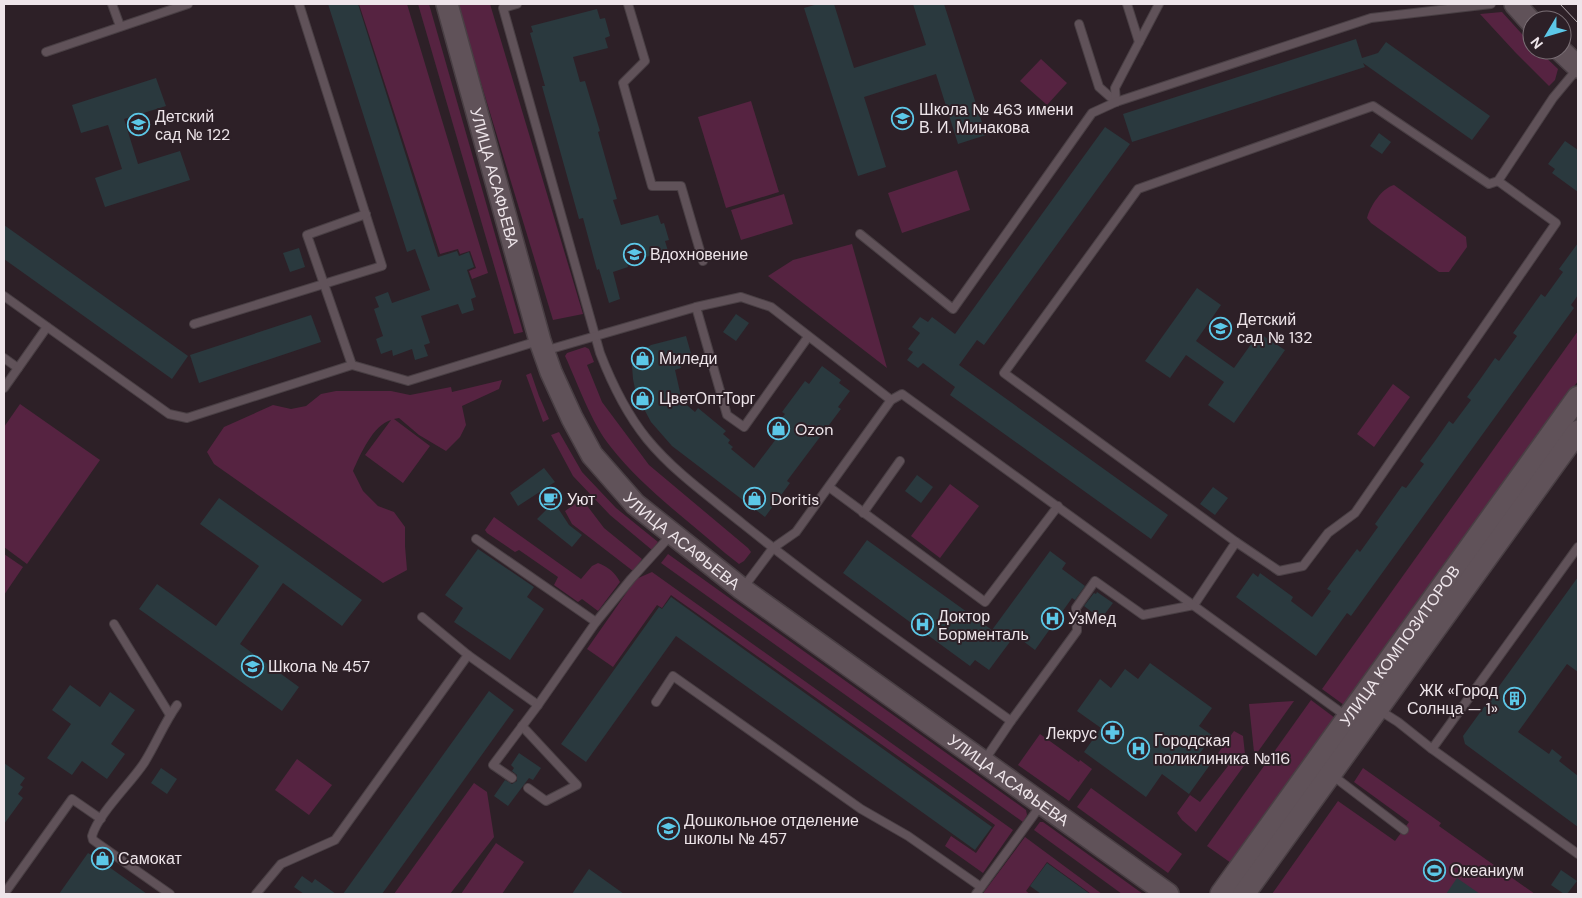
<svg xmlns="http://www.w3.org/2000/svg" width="1582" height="898" font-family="'DM Sans',sans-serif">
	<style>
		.green { fill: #562341 }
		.building { fill: #2a393e }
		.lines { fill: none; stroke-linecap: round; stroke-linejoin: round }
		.lane-casing { stroke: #493f44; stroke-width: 10 }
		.secondary-casing { stroke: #493f44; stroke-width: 24 }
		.lane { stroke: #605259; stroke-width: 8 }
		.secondary { stroke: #605259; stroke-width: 21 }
		.tram { stroke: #aea4a9; stroke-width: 1 }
		.labels { text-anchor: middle; stroke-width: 4; stroke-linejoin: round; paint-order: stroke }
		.poi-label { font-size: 16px; fill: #eee5ea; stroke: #2d2027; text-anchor: start }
		.street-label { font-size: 16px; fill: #eee5ea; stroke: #2d2027 }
	</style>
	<rect width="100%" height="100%" fill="#2d2027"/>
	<g class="green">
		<path d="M359,4H407L488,273L472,279L469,271L476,268L470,251L460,254L458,249L440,254Z"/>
		<path d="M418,4H429L523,332L514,334Z"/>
		<path d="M457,4H490L583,314L553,320Z"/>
		<path d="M1502,12L1532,45V50H1538L1558,69L1555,80L1549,86L1515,52L1480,14Z"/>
		<path d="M1041,59L1067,83L1047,105L1020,81Z"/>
		<path d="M751,101L779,192L726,208L698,117Z"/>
		<path d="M957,170L970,210L902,233L888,193Z"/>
		<path d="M1394,185L1466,237L1467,247L1449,272H1439L1371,223L1367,218C1370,206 1382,188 1394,185Z"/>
		<path d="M784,194L793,224L741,240L731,210Z"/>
		<path d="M852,244L887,368L768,276L793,260Z"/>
		<path d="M1578,331V381L1344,705L1322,689Z"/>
		<path d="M585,347L589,349L594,362L587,365L602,402L649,465L748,548L751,552L744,561L739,564L725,553C686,519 642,487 610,446C591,422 578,384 565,356L567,353Z"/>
		<path d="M531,373L539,396L549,419L543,422L526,375Z"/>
		<path d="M502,380L499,389L462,406L466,425L460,437L446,451L419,435L399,418L394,419L430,446L403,483L365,455L391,420C373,425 360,455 353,471L363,491L378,506L394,512L405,527V546L407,570L383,583L214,464L207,452L224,427L273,405L291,409L306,406L321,394L336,391H391L410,395L451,387L452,392Z"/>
		<path d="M1393,384L1410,397L1374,447L1357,434Z"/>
		<path d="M20,404L100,460L27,564L4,547V427Z"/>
		<path d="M559,432L582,472L616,508L658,542L652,550L610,515L573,476L551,435Z"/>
		<path d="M950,484L979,506L940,558L911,536Z"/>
		<path d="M582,499L604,528L642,559L633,571L572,524L565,511Z"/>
		<path d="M494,517L581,579L592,566L598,563C608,567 615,572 620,582L598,611L582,599L578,602L554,585L558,577L519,550L515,552L487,533L485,530Z"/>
		<path d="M4,554L23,567L4,595Z"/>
		<path d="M668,554L1026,810L1027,815L1023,822L661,563Z"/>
		<path d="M652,572L1013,830L983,873L945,846L951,836L976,853L995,825L671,595L662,608L657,605L613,667L587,649L636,579Z"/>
		<path d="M1311,700L1335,718L1231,863L1207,846Z"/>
		<path d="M1294,701L1257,753L1254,752L1249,704Z"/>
		<path d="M1234,731L1243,736L1246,763L1196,832L1182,820L1177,813L1190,795L1200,802L1228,766L1216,756Z"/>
		<path d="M1040,734L1079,762L1080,760L1092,769L1069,801L1018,765Z"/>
		<path d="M297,759L332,785L309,815L275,790Z"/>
		<path d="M1363,768L1441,823L1439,826L1535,894H1272L1338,801L1395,841L1409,822L1354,782Z"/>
		<path d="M474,783L487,792L494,837L450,894H394Z"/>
		<path d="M1091,788L1182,854L1168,873L1077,807Z"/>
		<path d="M1040,822H1043L1143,894H1122L1034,830Z"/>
		<path d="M1025,837L1102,894H1091L1047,862L1026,891L1030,894H984V892Z"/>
		<path d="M496,843L524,862L502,894H461Z"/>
	</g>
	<g class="building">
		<path d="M328,4H358L438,257L457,251L459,256L469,252L474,267L467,270L476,297L471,299L474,310L462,314L458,304L421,316L430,343L424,345L428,356L415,360L412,349L393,356L392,350L381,354L376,339L383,336L374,309L379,307L375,297L388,292L392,303L430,290L415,249L407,252Z"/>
		<path d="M818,4H834L854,68L926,45L913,4H944L986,135L958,144L936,74L864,97L886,167L858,176L804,8Z"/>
		<path d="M597,9L600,19L605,18L610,36L605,38L608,48L573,57L580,82L585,81L600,131L598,132L617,199L613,200L621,225L658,215L661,224L664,223L669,240L665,241L668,251L627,262L628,267L613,272L620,299L609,303L599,269L597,270L583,218L579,219L542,86H545L530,33L533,32L531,26Z"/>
		<path d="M1356,39L1362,58L1378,53L1386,42L1490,116L1472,140L1363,63L1365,67L1132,142L1123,114Z"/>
		<path d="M156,78L166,106L124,119L138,164L180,151L190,180L105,207L95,178L122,169L108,125L81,133L72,105Z"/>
		<path d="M1105,127L1130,144L984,345L977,340L959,365L1168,515L1151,539L950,395L955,387L923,363L918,368L907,360L913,352L908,349L920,333L912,327L920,317L928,322L932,317L955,334Z"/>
		<path d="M1379,133L1391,142L1382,154L1370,146Z"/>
		<path d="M1565,141L1578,150V192L1552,173L1555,169L1548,164Z"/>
		<path d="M4,225L188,356L172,379L4,259Z"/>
		<path d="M1578,243V295L1571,305L1574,308L1351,616L1347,613L1316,656L1236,597L1253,573L1258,577L1260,573L1293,597L1291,601L1312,617L1331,591L1327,589L1357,549L1360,552L1378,527L1375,524L1402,486L1406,488L1424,464L1420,461L1435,441L1449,421L1453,424L1471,400L1467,397L1481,378L1495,358L1499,361L1517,336L1513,333L1541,294L1545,297L1563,272L1559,269Z"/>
		<path d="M299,248L305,267L290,272L283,253Z"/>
		<path d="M1197,288L1221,305L1196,341L1234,368L1259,333L1285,350L1234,423L1208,405L1224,382L1186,355L1170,378L1145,361Z"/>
		<path d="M736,314L749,323L736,341L723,332Z"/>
		<path d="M311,315L321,342L199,383L190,355Z"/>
		<path d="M686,336L692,357L679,361L681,368L675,370L682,401L695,412L698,408L726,431L723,434L730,440L728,443L733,447L731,449L754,468L779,435L773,430L785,414L782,412L805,381L809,384L822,366L841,380L839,383L850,391L838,407L841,409L787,481L790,483L765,517L672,446L651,422L636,394L633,379L632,366L639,353L651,345Z"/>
		<path d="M544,468L555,482L518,506L510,493Z"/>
		<path d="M917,475L933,487L921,503L905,491Z"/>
		<path d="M1213,487L1228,498L1215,515L1200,504Z"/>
		<path d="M219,498L362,600L342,626L283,583L240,644L299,687L282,711L139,609L157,584L216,626L259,566L200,524Z"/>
		<path d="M554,502L569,525L582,535L572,547L537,519Z"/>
		<path d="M867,540L992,630L1050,551L1066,563L1062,569L1085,586L1075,600L1072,598L1035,650L1015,635L989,670L975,660L970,666L843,573Z"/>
		<path d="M478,549L534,587L527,597L544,609L510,660L454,622L463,608L445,595Z"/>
		<path d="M1578,577V672L1567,664L1518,732L1549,754L1552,749L1562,757L1559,761L1578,776V827L1465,744L1463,736Z"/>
		<path d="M1097,592L1113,603L1101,619L1084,606L1094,593L1096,594Z"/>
		<path d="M671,597L992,827L975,850L676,636L586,762L561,744L659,607L662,609Z"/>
		<path d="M1150,663L1212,708L1199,726L1213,736L1200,753L1212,762L1189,794L1162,774L1146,797L1084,752L1101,728L1077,711L1100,679L1111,688L1125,669L1138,679Z"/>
		<path d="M70,685L100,707L110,692L135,710L111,744L125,754L107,779L82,761L72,775L47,758L71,724L52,710Z"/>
		<path d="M489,691L514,710L382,894H343Z"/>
		<path d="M519,753L541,768L533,780L529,778L508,806L494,796L505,780L512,784L517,781V775L512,771L514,768L511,765Z"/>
		<path d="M4,763L25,778L20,785L23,787L18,794L23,798L4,824Z"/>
		<path d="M161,768L177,779L167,794L151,783Z"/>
		<path d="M88,853L95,857L147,894H59Z"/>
		<path d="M1047,863L1090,894H1041L1030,886Z"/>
		<path d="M589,869L624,894H572Z"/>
		<path d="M1561,870L1577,881L1567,894H1564L1551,885Z"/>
		<path d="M302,876L312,883L315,879L336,894H304L294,887Z"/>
		<path d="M1457,878L1480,894H1446Z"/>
	</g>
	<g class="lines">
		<defs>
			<g id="lane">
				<path d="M112,4L120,26"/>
				<path d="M517,4L503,8L600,353C612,384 626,413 647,439C674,472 710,497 743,524C829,593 921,656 1011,721L1077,631L1076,608L1095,581L1143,615L1194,605L1236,542L1279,571L1303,566L1328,533L1355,513L1556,223L1498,181L1553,98L1578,68"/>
				<path d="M628,4L645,61L623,83L652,186H681L703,261"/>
				<path d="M1127,4L1139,42"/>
				<path d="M1079,24L1099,87L1116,102"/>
				<path d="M46,52L188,4"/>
				<path d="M1116,102L1115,88L1159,4"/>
				<path d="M860,234L953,309L1092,113L1116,102L1371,18L1491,4"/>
				<path d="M4,296L169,414L187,418L352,365L408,381L538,341"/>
				<path d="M696,307L727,415L744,427L808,337"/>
				<path d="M194,324L382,266L299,4"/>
				<path d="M544,351L696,307L741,297L771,307L891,400"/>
				<path d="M4,358L18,368"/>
				<path d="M352,365L307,235L366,214"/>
				<path d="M4,388L47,327"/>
				<path d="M829,487L985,602L1058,506"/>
				<path d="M863,513L900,461"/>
				<path d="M476,539L596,622"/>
				<path d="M1236,542L1004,373L1138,189L1373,106L1489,184L1498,181"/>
				<path d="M743,588L773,548L796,532L891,400L902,394L1346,716"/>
				<path d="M422,617L468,655L538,705"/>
				<path d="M114,624L170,715"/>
				<path d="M656,702L673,676L861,809L908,836L981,887"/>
				<path d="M1379,710L1398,722L1432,749L1578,854"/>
				<path d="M522,726L577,785L546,801L528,788"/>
				<path d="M1432,749L1578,547"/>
				<path d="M984,761L1011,721"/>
				<path d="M1332,775L1404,830"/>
				<path d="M512,778L493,765L538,705L596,622L631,579L671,535"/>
				<path d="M4,894L72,799L101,819"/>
				<path d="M170,894L93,840L92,836C98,814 131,783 144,763C156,744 164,723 177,705"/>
				<path d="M256,894L281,864L335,840L468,655"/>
				<path d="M976,894L1041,805"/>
			</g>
			<g id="secondary">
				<path id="s1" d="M447,4L540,341L551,372L572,418L592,455L635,504L742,589L1168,894"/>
				<path d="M1515,4L1532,23"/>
				<path d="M1560,50L1578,67"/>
				<path id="s2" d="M1221,894L1578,397"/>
				<path d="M1244,894L1578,431"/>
			</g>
		</defs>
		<use href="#lane" class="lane-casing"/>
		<use href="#secondary" class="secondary-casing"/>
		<use href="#lane" class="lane"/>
		<use href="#secondary" class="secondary"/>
		<path class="tram" d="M1560,4L1578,23"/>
	</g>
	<defs>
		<symbol id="school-ring" viewBox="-11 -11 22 22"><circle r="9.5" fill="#2d2027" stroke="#5cc7e7" stroke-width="1.5"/><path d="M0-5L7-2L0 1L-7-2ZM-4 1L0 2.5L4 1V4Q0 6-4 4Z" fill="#5cc7e7"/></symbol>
		<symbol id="shop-ring" viewBox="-11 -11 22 22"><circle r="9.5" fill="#2d2027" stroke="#5cc7e7" stroke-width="1.5"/><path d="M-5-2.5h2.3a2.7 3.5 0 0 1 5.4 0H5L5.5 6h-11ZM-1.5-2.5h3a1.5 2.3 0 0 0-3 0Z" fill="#5cc7e7"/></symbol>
		<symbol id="cafe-ring" viewBox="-11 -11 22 22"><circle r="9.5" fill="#2d2027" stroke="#5cc7e7" stroke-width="1.5"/><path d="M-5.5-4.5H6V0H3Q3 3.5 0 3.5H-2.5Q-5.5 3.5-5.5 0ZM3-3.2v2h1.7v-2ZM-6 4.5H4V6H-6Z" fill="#5cc7e7"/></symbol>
		<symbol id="hospital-ring" viewBox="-11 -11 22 22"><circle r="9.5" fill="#2d2027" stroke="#5cc7e7" stroke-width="1.5"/><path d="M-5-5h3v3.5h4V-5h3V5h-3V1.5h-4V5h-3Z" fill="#5cc7e7"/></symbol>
		<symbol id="building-ring" viewBox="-11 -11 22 22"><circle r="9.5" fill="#2d2027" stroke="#5cc7e7" stroke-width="1.5"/><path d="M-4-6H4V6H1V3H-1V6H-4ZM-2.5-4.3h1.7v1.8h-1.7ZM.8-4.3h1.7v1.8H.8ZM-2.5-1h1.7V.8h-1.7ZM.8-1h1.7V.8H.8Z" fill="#5cc7e7"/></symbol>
		<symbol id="pharmacy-ring" viewBox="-11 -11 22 22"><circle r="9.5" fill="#2d2027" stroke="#5cc7e7" stroke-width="1.5"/><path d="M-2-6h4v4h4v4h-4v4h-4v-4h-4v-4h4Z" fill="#5cc7e7"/></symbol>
		<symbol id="stadium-ring" viewBox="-11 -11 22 22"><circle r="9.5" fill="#2d2027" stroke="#5cc7e7" stroke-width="1.5"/><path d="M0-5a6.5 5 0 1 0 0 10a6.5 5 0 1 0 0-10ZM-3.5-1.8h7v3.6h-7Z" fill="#5cc7e7"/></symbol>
	</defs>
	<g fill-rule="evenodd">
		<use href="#school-ring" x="890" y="106" width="25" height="25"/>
		<use href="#school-ring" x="126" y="112" width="25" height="25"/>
		<use href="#school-ring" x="622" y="242" width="25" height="25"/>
		<use href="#school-ring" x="1208" y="316" width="25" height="25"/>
		<use href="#shop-ring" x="630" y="346" width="25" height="25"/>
		<use href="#shop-ring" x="630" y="386" width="25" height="25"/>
		<use href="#shop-ring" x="766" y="416" width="25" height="25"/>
		<use href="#cafe-ring" x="538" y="486" width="25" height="25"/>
		<use href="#shop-ring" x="742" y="486" width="25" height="25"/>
		<use href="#hospital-ring" x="1040" y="606" width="25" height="25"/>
		<use href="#hospital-ring" x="910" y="612" width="25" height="25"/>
		<use href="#school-ring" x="240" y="654" width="25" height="25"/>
		<use href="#building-ring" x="1502" y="686" width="25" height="25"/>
		<use href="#pharmacy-ring" x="1100" y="720" width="25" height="25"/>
		<use href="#hospital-ring" x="1126" y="736" width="25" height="25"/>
		<use href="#school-ring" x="656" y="816" width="25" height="25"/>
		<use href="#shop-ring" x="90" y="846" width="25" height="25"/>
		<use href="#stadium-ring" x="1422" y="858" width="25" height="25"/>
	</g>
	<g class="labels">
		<g class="poi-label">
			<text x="919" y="115">Школа № 463 имени<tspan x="919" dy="18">В. И. Минакова</tspan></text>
			<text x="155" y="122">Детский<tspan x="155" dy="18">сад № 122</tspan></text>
			<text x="650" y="260">Вдохновение</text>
			<text x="1237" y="325">Детский<tspan x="1237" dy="18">сад № 132</tspan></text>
			<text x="659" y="364">Миледи</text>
			<text x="659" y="404">ЦветОптТорг</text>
			<text x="795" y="435">Ozon</text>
			<text x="567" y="505">Уют</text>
			<text x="771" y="505">Doritis</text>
			<text x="938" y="622">Доктор<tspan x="938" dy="18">Борменталь</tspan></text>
			<text x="1068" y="624">УзМед</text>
			<text x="268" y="672">Школа № 457</text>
			<text x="1498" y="696" text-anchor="end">ЖК «Город<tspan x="1498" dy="18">Солнца — 1»</tspan></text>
			<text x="1097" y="739" text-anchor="end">Лекрус</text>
			<text x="1154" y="746">Городская<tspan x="1154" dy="18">поликлиника №116</tspan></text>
			<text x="684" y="826">Дошкольное отделение<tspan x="684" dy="18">школы № 457</tspan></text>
			<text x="118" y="864">Самокат</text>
			<text x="1450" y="876">Океаниум</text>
		</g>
		<g class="street-label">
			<text dy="6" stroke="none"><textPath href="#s1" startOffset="180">УЛИЦА АСАФЬЕВА</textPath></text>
			<text dy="6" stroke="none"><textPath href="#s1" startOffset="600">УЛИЦА АСАФЬЕВА</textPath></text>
			<text dy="6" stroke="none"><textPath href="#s2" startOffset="306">УЛИЦА КОМПОЗИТОРОВ</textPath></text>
			<text dy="6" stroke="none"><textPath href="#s1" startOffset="1005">УЛИЦА АСАФЬЕВА</textPath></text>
		</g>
	</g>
	<rect width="1582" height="898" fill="none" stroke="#eee5ea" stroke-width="10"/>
	<g transform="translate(1547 35) rotate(232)"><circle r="24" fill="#2d2027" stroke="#7a6f75"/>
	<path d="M0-4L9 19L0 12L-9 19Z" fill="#5cc7e7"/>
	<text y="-8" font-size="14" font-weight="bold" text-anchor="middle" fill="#eee5ea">N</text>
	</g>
</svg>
